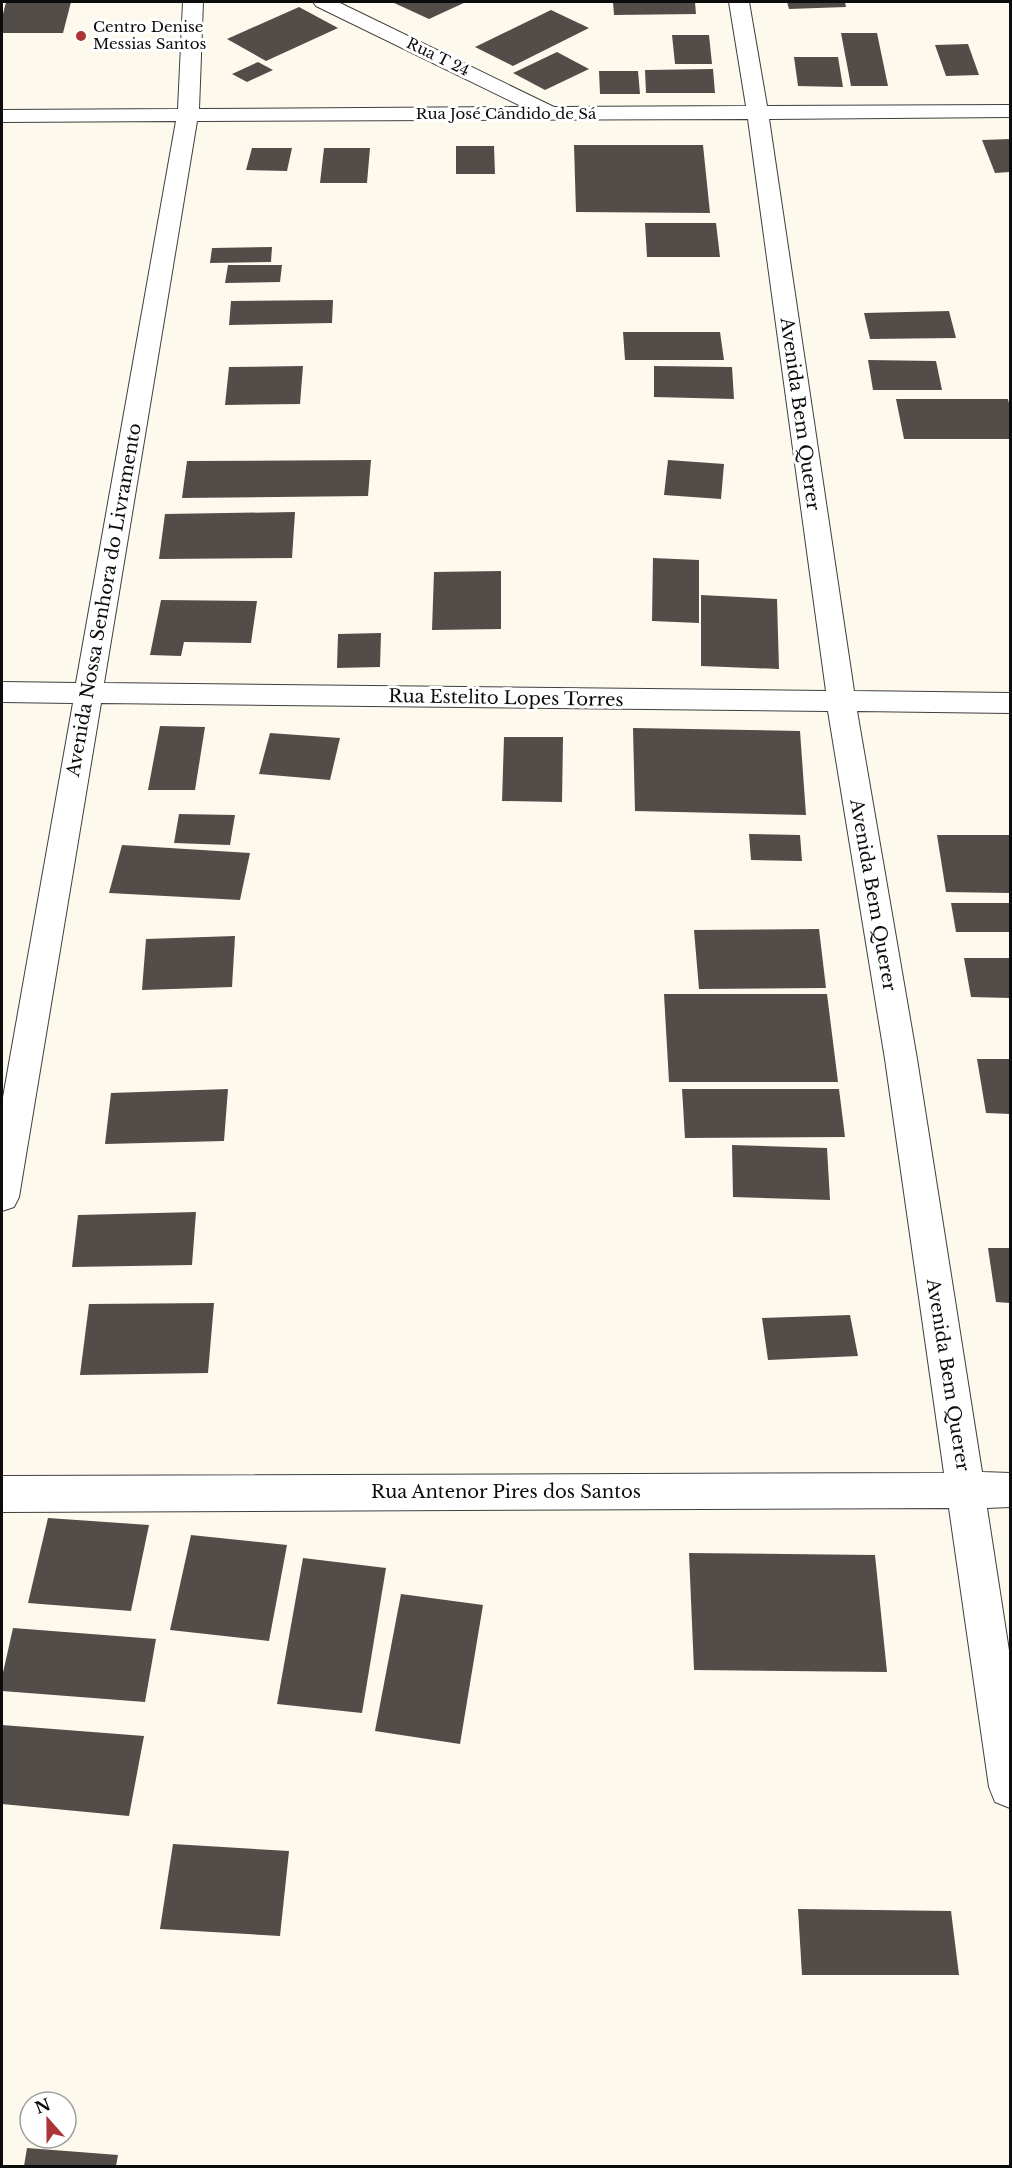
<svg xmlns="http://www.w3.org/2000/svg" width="1012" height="2168" font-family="'Libre Baskerville',serif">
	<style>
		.building { fill: #534d49 }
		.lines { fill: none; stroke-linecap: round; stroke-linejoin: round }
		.street-casing { stroke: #3f3f3f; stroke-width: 2 }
		.street { fill: #fff; fill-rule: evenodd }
		.poi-dot { fill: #ac3437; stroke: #fff; stroke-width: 2 }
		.labels { text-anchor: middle; stroke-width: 6; stroke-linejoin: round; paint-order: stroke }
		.far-poi-label { font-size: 15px; fill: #0c0c0c; stroke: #fff; text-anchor: start }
		.far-street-label { font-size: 15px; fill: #0c0c0c; stroke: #fff }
		.street-label { font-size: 18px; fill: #0c0c0c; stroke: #fff }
	</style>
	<rect width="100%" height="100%" fill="#fdfaed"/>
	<g class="building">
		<path d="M6,2H71L63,33H2V18Z"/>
		<path d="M392,2H466L429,19Z"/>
		<path d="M613,2H695L696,14L614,15Z"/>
		<path d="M787,2H845L846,7L789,9Z"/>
		<path d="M299,7L338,28L266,61L227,39Z"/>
		<path d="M551,10L589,28L513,66L475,47Z"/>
		<path d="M841,33H877L888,86H851Z"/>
		<path d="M672,35H709L712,64H675Z"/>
		<path d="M968,44L979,75L946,76L935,45Z"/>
		<path d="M557,52L589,69L545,90L513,73Z"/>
		<path d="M794,57H838L843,87L798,86Z"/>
		<path d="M258,62L273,70L247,82L232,74Z"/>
		<path d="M713,69L715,93H646L645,70Z"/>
		<path d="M599,71H638L640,94H600Z"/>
		<path d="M1010,139V172L995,173L982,140Z"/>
		<path d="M574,145H703L710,213L576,212Z"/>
		<path d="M456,146H494L495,174H456Z"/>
		<path d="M252,148H292L287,171L246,170Z"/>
		<path d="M324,148H370L367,183H320Z"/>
		<path d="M645,223H716L720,257H647Z"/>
		<path d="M272,247L271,262L210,263L212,248Z"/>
		<path d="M228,265H282L280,282L225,283Z"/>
		<path d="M333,300L332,323L229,325L231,301Z"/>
		<path d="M949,311L956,338L870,339L864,313Z"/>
		<path d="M623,332H720L724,360H625Z"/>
		<path d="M868,360L936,361L942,390H873Z"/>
		<path d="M303,366L300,404L225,405L229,367Z"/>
		<path d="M654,366L732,367L734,399L654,397Z"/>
		<path d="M896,399H1008L1010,408V439H904Z"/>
		<path d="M371,460L368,496L182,498L187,461Z"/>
		<path d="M668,460L724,464L721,499L664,495Z"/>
		<path d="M295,512L292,558L159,559L165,514Z"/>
		<path d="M653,558L699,560V623L652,621Z"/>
		<path d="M501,571V629L432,630L434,572Z"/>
		<path d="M701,595L777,599L779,669L701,666Z"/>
		<path d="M161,600L257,601L251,643L184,642L181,656L150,655Z"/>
		<path d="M381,633L380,667L337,668L338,634Z"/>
		<path d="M160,726L205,727L195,790H148Z"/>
		<path d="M633,728L800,731L806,815L635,811Z"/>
		<path d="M270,733L340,738L330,780L259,774Z"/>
		<path d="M504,737H563L562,802L502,801Z"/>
		<path d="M179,814L235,815L230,845L174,843Z"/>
		<path d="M749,834L800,835L802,861L751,860Z"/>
		<path d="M937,835H1010V893L946,892Z"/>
		<path d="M122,845L250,853L240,900L109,893Z"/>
		<path d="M951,903H1010V932H956Z"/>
		<path d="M819,929L826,988L699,989L694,930Z"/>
		<path d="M235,936L232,987L142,990L146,939Z"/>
		<path d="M964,958H1010V998L971,997Z"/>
		<path d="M664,994H827L838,1082H669Z"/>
		<path d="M977,1059H1010V1114L986,1113Z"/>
		<path d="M228,1089L224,1141L105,1144L111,1093Z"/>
		<path d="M682,1089H839L845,1137L685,1138Z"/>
		<path d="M732,1145L827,1148L830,1200L733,1197Z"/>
		<path d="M196,1212L192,1265L72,1267L78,1215Z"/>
		<path d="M988,1248H1010V1303L996,1302Z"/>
		<path d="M214,1303L208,1373L80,1375L89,1304Z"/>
		<path d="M850,1315L858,1356L768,1360L762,1318Z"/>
		<path d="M48,1518L149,1525L131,1611L28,1603Z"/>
		<path d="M191,1535L287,1545L269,1641L170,1630Z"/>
		<path d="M689,1553L875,1555L887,1672L694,1670Z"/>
		<path d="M303,1558L386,1568L362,1713L277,1704Z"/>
		<path d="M401,1594L483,1605L460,1744L375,1731Z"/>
		<path d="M13,1628L156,1639L145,1702L2,1691V1677Z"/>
		<path d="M2,1725L144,1736L129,1816L2,1804Z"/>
		<path d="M173,1844L289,1851L280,1936L160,1929Z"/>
		<path d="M798,1909L951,1911L959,1975H802Z"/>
		<path d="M27,2148L118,2155L116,2166H24Z"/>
	</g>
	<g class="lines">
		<defs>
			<path id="street" d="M183,2H203L199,109L523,107L316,6L313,2H338L554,107L746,106L729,2H749L767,106L1010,105V117L769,119L854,691L1010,693V713L857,711L917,1059L982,1472L1010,1473V1507L987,1508L1010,1657V1808L995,1802L989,1787L949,1508L2,1512V1476L944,1473L885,1059L828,711L101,703L19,1197L14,1207L2,1211V1103L73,703L2,702V682L76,683L176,121L2,122V110L178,109ZM748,119L826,691L104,683L197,121Z"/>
		</defs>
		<use href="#street" class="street-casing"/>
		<use href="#street" class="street"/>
	</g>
	<circle class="poi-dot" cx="81" cy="36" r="6"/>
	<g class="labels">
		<g class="far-poi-label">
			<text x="93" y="32">Centro Denise<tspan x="93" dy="17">Messias Santos</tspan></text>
		</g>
		<g class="far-street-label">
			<text transform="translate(438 57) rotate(26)" y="5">Rua T 24</text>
			<text x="506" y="119">Rua José Cândido de Sá</text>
		</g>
		<g class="street-label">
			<text transform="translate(800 414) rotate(82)" y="6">Avenida Bem Querer</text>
			<text transform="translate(104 600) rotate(-80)" y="6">Avenida Nossa Senhora do Livramento</text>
			<text transform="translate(506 698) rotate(1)" y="6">Rua Estelito Lopes Torres</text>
			<text transform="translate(873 895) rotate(80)" y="6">Avenida Bem Querer</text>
			<text transform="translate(948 1375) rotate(81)" y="6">Avenida Bem Querer</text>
			<text x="506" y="1498">Rua Antenor Pires dos Santos</text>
		</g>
	</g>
	<rect width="1012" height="2168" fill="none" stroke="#0c0c0c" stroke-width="6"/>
	<g transform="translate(48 2120) rotate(339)"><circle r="28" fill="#ffffff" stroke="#9e9e9e" stroke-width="1.5"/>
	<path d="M0-4.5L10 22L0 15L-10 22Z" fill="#ac3437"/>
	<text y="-9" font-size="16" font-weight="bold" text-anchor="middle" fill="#0c0c0c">N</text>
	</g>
</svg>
